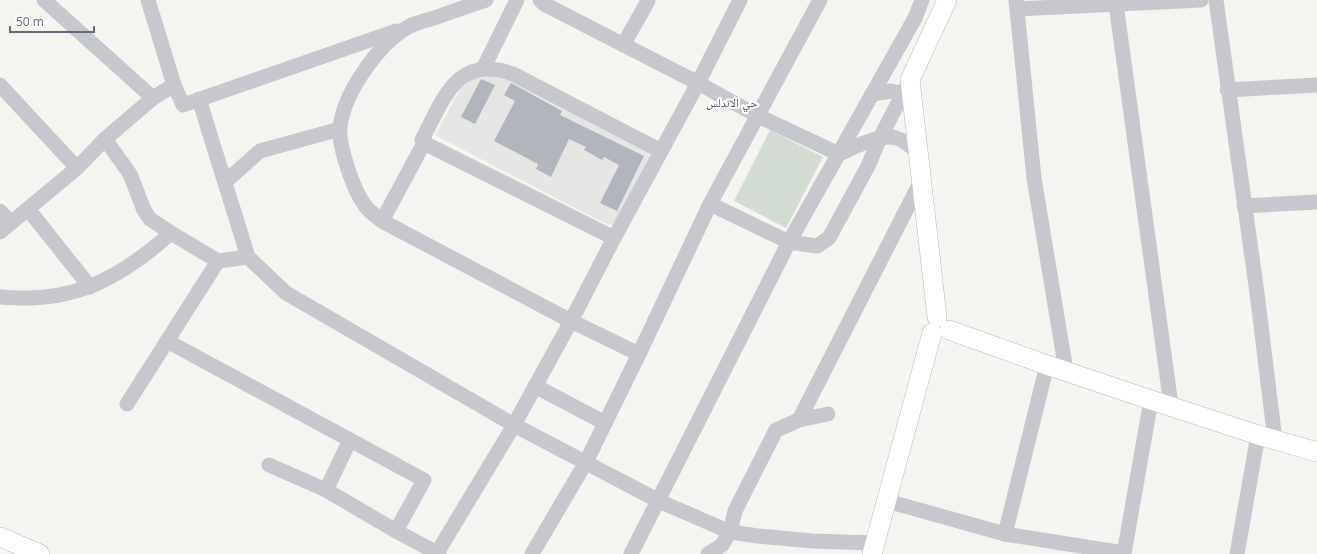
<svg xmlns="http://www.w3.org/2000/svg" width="1317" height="554" font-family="'Open Sans','Noto Naskh Arabic',sans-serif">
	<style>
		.built { fill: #e5e6e4 }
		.green { fill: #d3dcd2 }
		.building { fill: #b2b5bd }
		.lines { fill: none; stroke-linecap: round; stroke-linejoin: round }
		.major-casing { stroke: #b7b9be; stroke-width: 20 }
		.minor { stroke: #c7c8cd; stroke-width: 15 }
		.major { stroke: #fff; stroke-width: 19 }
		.labels { text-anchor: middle; stroke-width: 4; stroke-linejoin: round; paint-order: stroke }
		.neighbourhood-label { font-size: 12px; fill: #515768; stroke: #fff }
	</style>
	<rect width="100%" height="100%" fill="#f4f5f1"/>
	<path class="built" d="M491,76L515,82L650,154L615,223L608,225L435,135L461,88L477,77Z"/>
	<path class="green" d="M770,130L823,157L786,228L734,201Z"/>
	<g class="building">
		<path d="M481,79L495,85L475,124L461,117Z"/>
		<path d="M511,83L562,111L560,115L644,156L617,211L600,203L619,165L604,157L602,160L584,150L586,147L569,139L551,177L536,169L538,164L494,141L515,101L504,95Z"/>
	</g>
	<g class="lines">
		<defs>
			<g id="major">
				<path d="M937,317L910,80L947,0"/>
				<path d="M949,330L1047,365L1151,400L1258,435L1317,452"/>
				<path d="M0,537L40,554"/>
				<path d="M872,554L932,333"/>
			</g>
		</defs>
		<use href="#major" class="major-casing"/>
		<g class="minor">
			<path d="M44,0L153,98"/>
			<path d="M148,0L174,85L183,105L396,31"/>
			<path d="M486,0C467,6 449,13 431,19C424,21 415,23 408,27C378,44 344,93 340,127C338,146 354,192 366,207C370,212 377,217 382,221L571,321L639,354"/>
			<path d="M540,0L544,4L698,83L758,116L839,154C853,148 881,133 896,138C905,140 912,148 919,154"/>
			<path d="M1016,0L1034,178L1066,371"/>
			<path d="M1216,0L1257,293L1275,440"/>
			<path d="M1116,4L1171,405"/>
			<path d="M1017,9L1201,0"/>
			<path d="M623,45L648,1"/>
			<path d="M483,69L517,0"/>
			<path d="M0,85L77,168"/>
			<path d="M1227,90L1317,85"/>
			<path d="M872,94L891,91L903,94"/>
			<path d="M199,99L248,257L286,293L514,425L659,501L730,532L758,536L813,541L875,543"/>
			<path d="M105,139L130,174L144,210L150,219L171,233L218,261L248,257"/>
			<path d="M225,182L260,151L340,129"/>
			<path d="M710,204L789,242L915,18L922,0"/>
			<path d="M1244,206L1317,202"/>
			<path d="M28,209L90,287"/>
			<path d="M0,211L11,223"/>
			<path d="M382,221L424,143"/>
			<path d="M0,232L77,168L105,139L153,98L174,85"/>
			<path d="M614,238L424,143L422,140C443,100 457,53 513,74L661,151"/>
			<path d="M0,297C72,304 118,280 171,233"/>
			<path d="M167,341L424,480L396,531"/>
			<path d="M535,386L605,423"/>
			<path d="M127,404L218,261"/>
			<path d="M799,420L828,414"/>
			<path d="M269,465L326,490L396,531L439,554"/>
			<path d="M326,490L350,440"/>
			<path d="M887,501L1005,534L1124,553"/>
			<path d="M1005,534L1047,365"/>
			<path d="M437,553L514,425L571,321L614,238L698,83L740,0"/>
			<path d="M532,554L586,462L639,354L710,204L820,0"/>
			<path d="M631,554L789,242L817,246L829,238L868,166L880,138L910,80"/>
			<path d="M708,554L722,545L730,532L735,511L776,430L799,420L922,179"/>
			<path d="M1124,554L1151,400"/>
			<path d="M1237,554L1258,435"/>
		</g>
		<use href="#major" class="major"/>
	</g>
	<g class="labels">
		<g class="neighbourhood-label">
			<text x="732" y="107">حي الاندلس</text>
		</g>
	</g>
	<path d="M10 26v6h84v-6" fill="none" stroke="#636b83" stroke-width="2"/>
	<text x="16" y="26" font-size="12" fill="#636b83" stroke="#ffffff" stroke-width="3" paint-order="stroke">50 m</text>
</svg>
